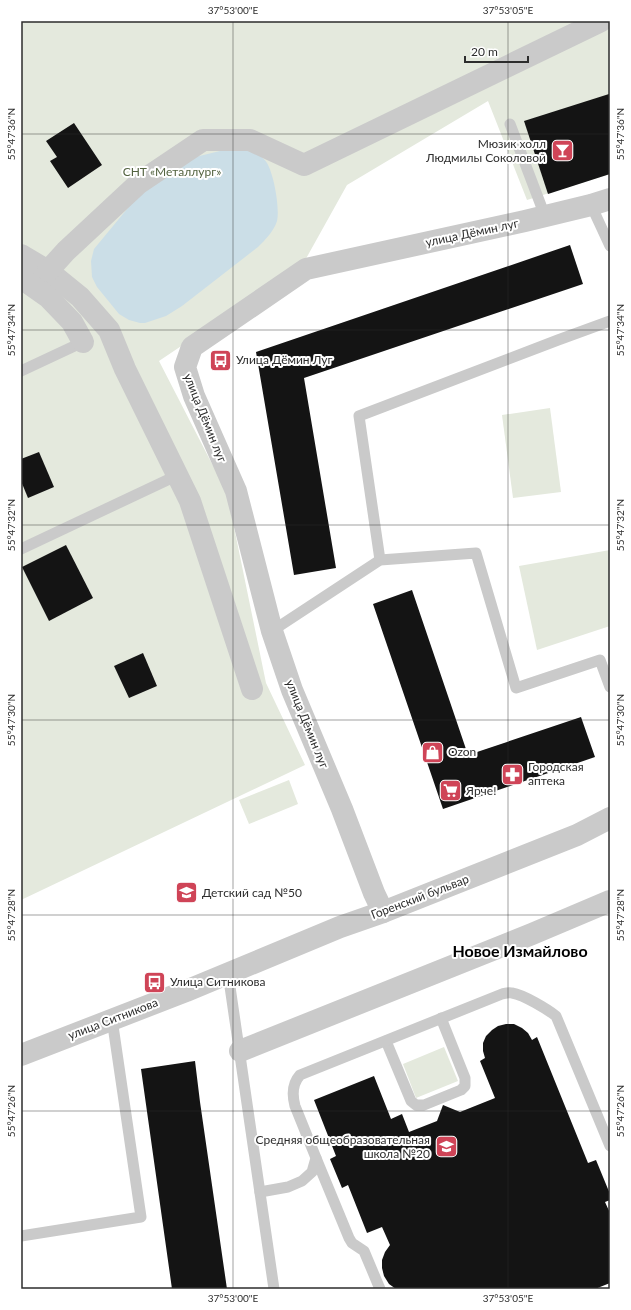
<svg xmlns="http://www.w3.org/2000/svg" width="631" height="1310" font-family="Lato,sans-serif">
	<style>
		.green { fill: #e4e9dd }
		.water { fill: #cbdee7 }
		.building { fill: #141414 }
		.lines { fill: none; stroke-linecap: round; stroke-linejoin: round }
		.lane { stroke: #cacaca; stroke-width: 11 }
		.street { stroke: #cacaca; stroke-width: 22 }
		.ticks { fill: none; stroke: #2d2d2d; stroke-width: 1; stroke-opacity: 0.45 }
		.labels { text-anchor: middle; stroke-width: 4; stroke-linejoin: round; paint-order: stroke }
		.poi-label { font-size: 12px; fill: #2d2d2d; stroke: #fff; text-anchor: start }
		.park-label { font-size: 12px; fill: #536340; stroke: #fff }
		.street-label { font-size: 12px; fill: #2d2d2d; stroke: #fff }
		.district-label { font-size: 16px; font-weight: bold; fill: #000; stroke: #fff }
		.neatline { fill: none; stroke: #2d2d2d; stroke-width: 1.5 }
		.ticks-label { font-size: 10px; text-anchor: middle; fill: #2d2d2d }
	</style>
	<rect width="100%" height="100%" fill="#fff"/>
	<g class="green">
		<path d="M21,21H610V174L527,200L488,101L347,185L303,264L159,361L227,493L266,683L305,765L21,900Z"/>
		<path d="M550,408L561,492L513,498L502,415Z"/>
		<path d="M610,550V626L537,650L519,566Z"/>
		<path d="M289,780L298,804L249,824L239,800Z"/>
		<path d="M444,1047L458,1081L416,1098L403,1064Z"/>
	</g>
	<path class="water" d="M240,150C246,151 254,151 258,154C261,156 265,160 267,163C274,175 280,208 277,221C274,231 265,240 258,247L182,306L166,316L145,323H140L129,320L119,314L97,287L92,277L91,261L94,249L137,197L183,160L220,151Z"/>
	<g class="building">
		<path d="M609,94L610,99V174L548,194L524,121Z"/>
		<path d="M74,123L102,165L68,188L50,161L57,157L46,141Z"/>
		<path d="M570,245L583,284L304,378L336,568L294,575L256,352Z"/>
		<path d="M39,452L54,487L28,498L21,481V459Z"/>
		<path d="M66,545L93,598L49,621L22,567Z"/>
		<path d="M412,590L468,755L581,717L595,757L443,809L373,604Z"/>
		<path d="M143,653L157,686L129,698L114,666Z"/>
		<path d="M506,1024H514L522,1028L528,1033L532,1040L537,1037L588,1163L596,1160L610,1194V1200L605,1202L610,1213V1283L595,1289H396L389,1284L384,1276L382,1268V1260L385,1252L390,1245L382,1227L367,1233L348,1185L342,1188L330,1159L336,1156L314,1100L374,1076L391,1119L402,1114L409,1132L437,1121L443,1105L460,1112L495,1098L480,1061L485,1058L483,1051V1043L486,1036L492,1030L498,1026Z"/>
		<path d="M195,1061L200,1102L227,1289H172L141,1069Z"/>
	</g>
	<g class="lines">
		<g class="lane">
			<path d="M510,124L545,216"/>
			<path d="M591,205L610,246"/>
			<path d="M21,371L83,342"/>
			<path d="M21,549L178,475"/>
			<path d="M380,560L359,416L558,340L610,321"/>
			<path d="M272,631L380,560L476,553L516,688L600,660L610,687"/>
			<path d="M228,973L274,1289"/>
			<path d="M386,1041L411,1101L416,1105H424L461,1090L465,1086V1078L441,1018"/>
			<path d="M316,1158L349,1238L352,1243L364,1251L380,1289"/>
			<path d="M260,1192L288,1187L302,1181L312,1172L316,1158L295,1106C292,1095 292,1084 300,1075L502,994C506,993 509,992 512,993C524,995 547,1009 556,1016L610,1146"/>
			<path d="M21,1236L141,1217L112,1019"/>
		</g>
		<g class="street">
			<path d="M21,255L48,271L80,297L109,330L125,369L190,501L252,689"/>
			<path d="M48,271L66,251L139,183L203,140H250L304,165L601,21"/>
			<path d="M21,278L48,297L72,322L83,342"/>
			<path d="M383,912L374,893L342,809L292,690L272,631L236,491L194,396L185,367L192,347L306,269L525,221L591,205L610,199"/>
			<path d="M240,1051L532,934L610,901"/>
			<path d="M21,1055L186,991L340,927L383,912L577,835L610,818"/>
		</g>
	</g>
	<path class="ticks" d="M233,21V1289M508,21V1289M21,134H610M21,330H610M21,525H610M21,720H610M21,915H610M21,1111H610"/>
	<defs>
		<symbol id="bar-square" viewBox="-11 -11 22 22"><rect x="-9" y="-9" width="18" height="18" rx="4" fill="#cf4457" stroke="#fff"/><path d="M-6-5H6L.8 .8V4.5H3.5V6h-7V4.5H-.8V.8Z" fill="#fff"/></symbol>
		<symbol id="bus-square" viewBox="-11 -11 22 22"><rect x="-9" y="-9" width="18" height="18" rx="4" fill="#cf4457" stroke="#fff"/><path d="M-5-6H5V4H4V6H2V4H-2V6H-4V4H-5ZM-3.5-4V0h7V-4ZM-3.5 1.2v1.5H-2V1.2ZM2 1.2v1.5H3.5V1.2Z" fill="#fff"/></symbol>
		<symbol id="shop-square" viewBox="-11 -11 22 22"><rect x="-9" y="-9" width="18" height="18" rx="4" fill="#cf4457" stroke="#fff"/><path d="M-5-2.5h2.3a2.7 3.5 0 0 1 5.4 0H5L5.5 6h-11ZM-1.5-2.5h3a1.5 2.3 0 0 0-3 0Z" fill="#fff"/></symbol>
		<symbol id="pharmacy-square" viewBox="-11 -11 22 22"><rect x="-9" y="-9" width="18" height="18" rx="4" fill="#cf4457" stroke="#fff"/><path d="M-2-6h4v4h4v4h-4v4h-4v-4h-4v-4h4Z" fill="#fff"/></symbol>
		<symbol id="supermarket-square" viewBox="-11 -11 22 22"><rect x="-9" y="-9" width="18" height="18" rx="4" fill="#cf4457" stroke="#fff"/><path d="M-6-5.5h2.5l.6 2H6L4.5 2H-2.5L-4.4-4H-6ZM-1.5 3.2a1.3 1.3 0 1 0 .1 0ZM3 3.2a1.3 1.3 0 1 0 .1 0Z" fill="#fff"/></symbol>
		<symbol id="school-square" viewBox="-11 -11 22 22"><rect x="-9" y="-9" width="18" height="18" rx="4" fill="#cf4457" stroke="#fff"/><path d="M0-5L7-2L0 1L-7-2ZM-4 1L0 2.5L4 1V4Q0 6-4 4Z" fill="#fff"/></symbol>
	</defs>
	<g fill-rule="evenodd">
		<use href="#bar-square" x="550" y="138" width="25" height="25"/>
		<use href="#bus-square" x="208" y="348" width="25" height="25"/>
		<use href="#shop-square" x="420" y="740" width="25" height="25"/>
		<use href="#pharmacy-square" x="500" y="762" width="25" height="25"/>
		<use href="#supermarket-square" x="438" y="778" width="25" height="25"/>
		<use href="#school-square" x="174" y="880" width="25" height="25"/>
		<use href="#bus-square" x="142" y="970" width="25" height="25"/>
		<use href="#school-square" x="434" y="1134" width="25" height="25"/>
	</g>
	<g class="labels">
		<g class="poi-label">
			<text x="546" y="148" text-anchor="end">Мюзик холл<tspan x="546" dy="14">Людмилы Соколовой</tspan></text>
			<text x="236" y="364">Улица Дёмин Луг</text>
			<text x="448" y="756">Ozon</text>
			<text x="528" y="771">Городская<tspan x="528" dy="14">аптека</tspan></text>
			<text x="466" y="795">Ярче!</text>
			<text x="202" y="897">Детский сад №50</text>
			<text x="170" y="986">Улица Ситникова</text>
			<text x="430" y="1144" text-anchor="end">Средняя общеобразовательная<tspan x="430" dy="14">школа №20</tspan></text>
		</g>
		<g class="park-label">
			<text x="172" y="176">СНТ «Металлург»</text>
		</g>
		<g class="street-label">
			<text transform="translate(472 233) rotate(-12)" y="4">улица Дёмин луг</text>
			<text transform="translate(205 418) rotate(68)" y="4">улица Дёмин луг</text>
			<text transform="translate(307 724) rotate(68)" y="4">улица Дёмин луг</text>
			<text transform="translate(420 897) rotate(-21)" y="4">Горенский бульвар</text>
			<text transform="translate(113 1019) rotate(-21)" y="4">улица Ситникова</text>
		</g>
		<g class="district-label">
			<text x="520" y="957">Новое Измайлово</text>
		</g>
	</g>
	<rect width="631" height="1310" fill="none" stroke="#ffffff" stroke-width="44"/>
	<path d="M465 56v6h63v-6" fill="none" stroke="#2d2d2d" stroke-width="2"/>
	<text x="471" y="56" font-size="12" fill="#2d2d2d" stroke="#ffffff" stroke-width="3" paint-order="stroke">20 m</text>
	<rect x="22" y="22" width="587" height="1266" class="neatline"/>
	<g class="ticks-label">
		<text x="233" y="14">37°53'00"E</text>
		<text x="508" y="14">37°53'05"E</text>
		<text transform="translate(11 134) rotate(-90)" y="4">55°47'36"N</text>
		<text transform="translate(620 134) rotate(-90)" y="4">55°47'36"N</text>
		<text transform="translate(11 330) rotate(-90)" y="4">55°47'34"N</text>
		<text transform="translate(620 330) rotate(-90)" y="4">55°47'34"N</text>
		<text transform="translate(11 525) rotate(-90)" y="4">55°47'32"N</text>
		<text transform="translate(620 525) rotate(-90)" y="4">55°47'32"N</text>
		<text transform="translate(11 720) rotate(-90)" y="4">55°47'30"N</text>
		<text transform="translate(620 720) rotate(-90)" y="4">55°47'30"N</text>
		<text transform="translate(11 915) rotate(-90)" y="4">55°47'28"N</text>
		<text transform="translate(620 915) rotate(-90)" y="4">55°47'28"N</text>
		<text transform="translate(11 1111) rotate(-90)" y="4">55°47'26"N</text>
		<text transform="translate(620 1111) rotate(-90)" y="4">55°47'26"N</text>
		<text x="233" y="1302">37°53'00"E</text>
		<text x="508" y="1302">37°53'05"E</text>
	</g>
</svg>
